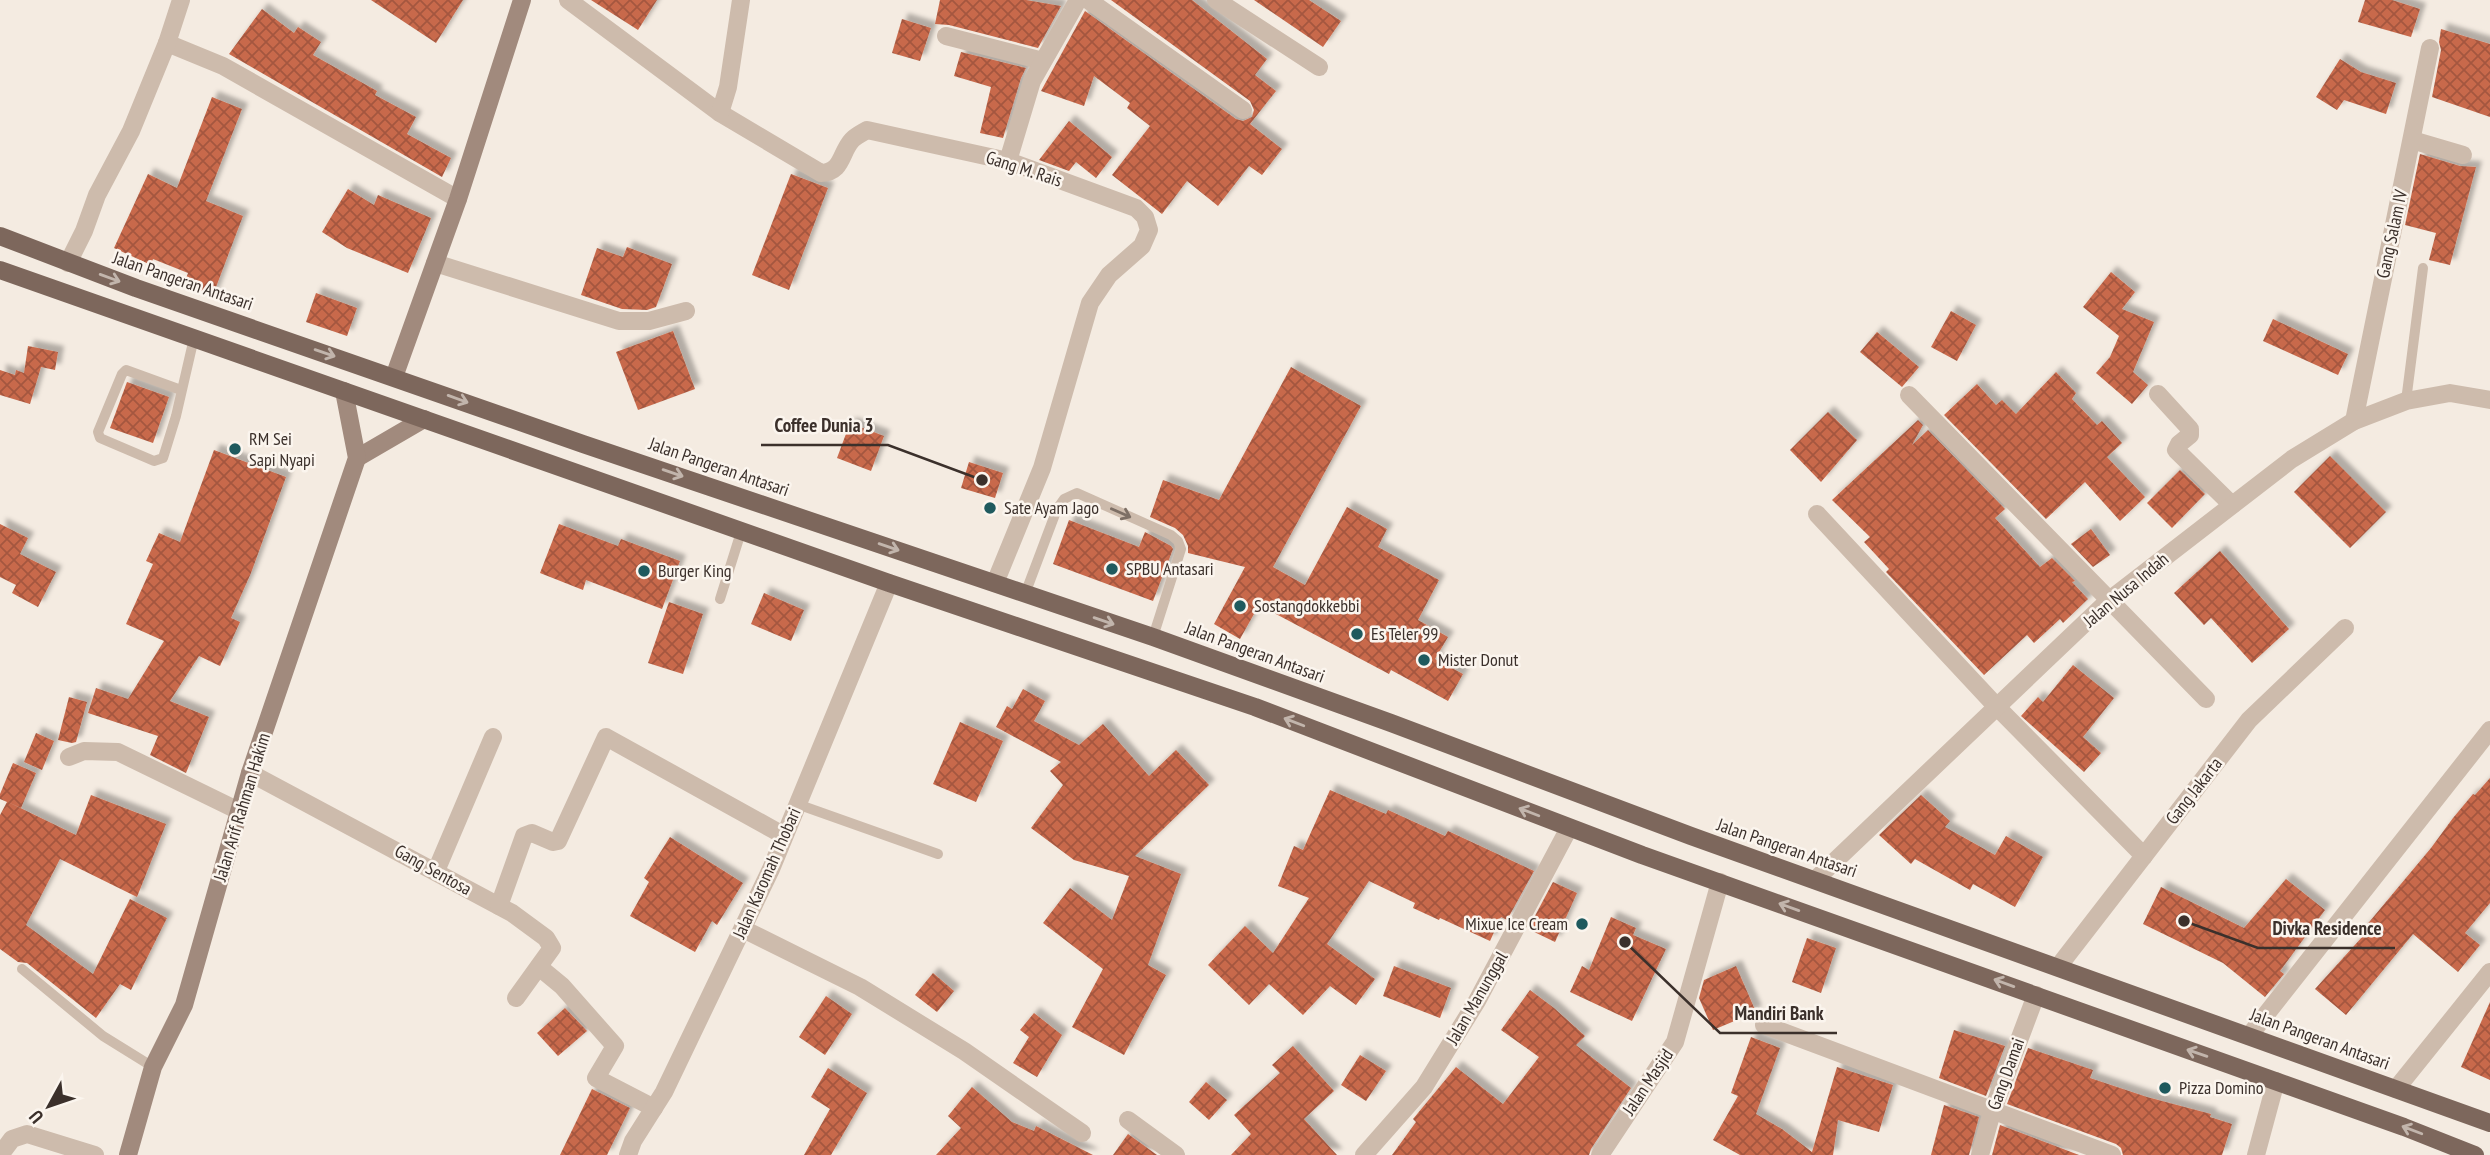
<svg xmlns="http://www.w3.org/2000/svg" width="2490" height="1155" font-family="'PT Sans Narrow',sans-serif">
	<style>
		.building { fill: url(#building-cross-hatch); filter: url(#shadow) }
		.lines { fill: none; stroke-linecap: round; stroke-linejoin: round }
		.lane { stroke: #cdbbac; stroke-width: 10 }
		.street { stroke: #cdbbac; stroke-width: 18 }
		.secondary { stroke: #a18a7d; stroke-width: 18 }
		.primary { stroke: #7d675c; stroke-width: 18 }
		.oneway { stroke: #c2b5ac }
		.oneway2 { stroke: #7d6f65 }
		.poi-dot { fill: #1f5a5e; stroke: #fbf5ee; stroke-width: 2.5 }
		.labels { text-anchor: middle; stroke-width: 5; stroke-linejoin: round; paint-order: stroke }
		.street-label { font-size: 18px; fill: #3b302b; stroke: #fbf5ee }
		.poi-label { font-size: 18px; fill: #3b302b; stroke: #fbf5ee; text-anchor: start }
		.leader { fill: none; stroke: #3b302b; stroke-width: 2.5 }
		.callout-dot { fill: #3b302b; stroke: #fbf5ee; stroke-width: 2.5 }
		.callout-label { font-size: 19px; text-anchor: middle; font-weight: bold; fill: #3b302b; stroke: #fbf5ee; stroke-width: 5; stroke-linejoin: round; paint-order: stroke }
	</style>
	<defs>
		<pattern id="building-cross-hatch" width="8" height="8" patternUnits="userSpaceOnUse" patternTransform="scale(1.75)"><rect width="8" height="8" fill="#c8694b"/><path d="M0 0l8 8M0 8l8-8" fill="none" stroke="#a4573f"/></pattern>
		<filter id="shadow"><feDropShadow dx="6" dy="-6" stdDeviation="2" flood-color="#0004"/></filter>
	</defs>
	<rect width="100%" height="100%" fill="#f4ebe1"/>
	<g class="building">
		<path d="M371,0H463L436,43Z"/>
		<path d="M591,0H657L638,30Z"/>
		<path d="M940,0H1026L1061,6L1038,48L949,25L935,24Z"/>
		<path d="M1111,0H1192L1267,59L1255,75L1276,91L1250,124L1282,149L1262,175L1249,166L1218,206L1187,181L1162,214L1112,175L1150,126L1127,108L1130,103L1094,76L1084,106L1041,91L1085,11L1236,119L1243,121L1252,117L1254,110L1250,101Z"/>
		<path d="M1254,0H1309L1341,21L1323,47Z"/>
		<path d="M2365,0H2392L2420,9L2411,37L2358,22Z"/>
		<path d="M262,9L294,33L298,27L321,42L313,55L377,91L375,95L416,117L407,134L451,158L442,177L229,54Z"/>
		<path d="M902,19L931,28L920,61L892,53Z"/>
		<path d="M2441,29L2490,44V117L2432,97L2441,50L2439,42Z"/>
		<path d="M961,52L1026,68L1021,78L1003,138L980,133L991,87L954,76Z"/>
		<path d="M2340,59L2361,72L2396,83L2386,114L2344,100L2337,110L2316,97Z"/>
		<path d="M212,97L242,109L206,201L243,216L213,295L184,284L188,273L153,259L151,265L114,248L148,174L177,188Z"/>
		<path d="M1069,121L1112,157L1096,178L1076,162L1069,171L1039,160Z"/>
		<path d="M2420,154L2460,166L2476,167L2450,265L2429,260L2436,233L2405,225Z"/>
		<path d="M791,174L828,188L789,290L752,275Z"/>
		<path d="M348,189L374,205L378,195L431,218L408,273L347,248L322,232Z"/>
		<path d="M627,247L672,264L656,307L647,310L622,309L581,295L597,248L623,257Z"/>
		<path d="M2111,272L2135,292L2122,309L2154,322L2133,372L2148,385L2132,404L2096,373L2110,357L2119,336L2083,307Z"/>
		<path d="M316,293L357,308L347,336L306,322Z"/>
		<path d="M1951,311L1976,325L1957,361L1931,347Z"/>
		<path d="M2273,319L2348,354L2338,375L2263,341Z"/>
		<path d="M673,331L695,389L638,410L616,352Z"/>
		<path d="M1877,332L1919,367L1902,387L1860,352Z"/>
		<path d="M28,346L58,352L55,370L41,367L30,404L0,395V370L15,375L16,370L24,373Z"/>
		<path d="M1291,367L1361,406L1273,567L1305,585L1347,507L1387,529L1378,547L1439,580L1418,620L1448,637L1435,659L1463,674L1448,701L1391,670L1389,674L1259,605L1240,639L1214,624L1245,567L1188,553V546L1183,535L1175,528L1150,517L1163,480L1219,500Z"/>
		<path d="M2056,372L2076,393L2072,399L2097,425L2102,421L2122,443L2107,457L2145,497L2120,521L2085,482L2046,519L1944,415L1977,384L1996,405L2002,400L2016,414Z"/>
		<path d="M127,382L169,397L153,443L110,428Z"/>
		<path d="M1828,412L1857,440L1821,482L1790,450Z"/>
		<path d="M1918,420L1923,425L1912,445L1928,430L2005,509L1995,518L2040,567L2052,558L2075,581L2072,582L2088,599L2063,623L2060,619L2034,643L2027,635L1984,675L1886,572L1889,569L1864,542L1870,537L1832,500Z"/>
		<path d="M850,423L884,436L871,471L837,458Z"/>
		<path d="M214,450L286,477L251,573L231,618L240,622L220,666L199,656L170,701L209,717L186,773L150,755L158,736L88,713L96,688L128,699L164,641L126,624L153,564L146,561L159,533L180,542Z"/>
		<path d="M2330,456L2386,512L2350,548L2294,492Z"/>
		<path d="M969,462L1003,473L995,498L961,488Z"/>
		<path d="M2180,470L2205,494L2172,528L2147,503Z"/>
		<path d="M1069,520L1139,547L1145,532L1171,546L1173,549L1153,601L1053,564Z"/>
		<path d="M0,524L28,538L20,554L56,572L38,607L12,593L16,585L0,577Z"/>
		<path d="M559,524L618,546L621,539L680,561L662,609L586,580L583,590L540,573Z"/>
		<path d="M2091,529L2110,555L2093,567L2071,544Z"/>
		<path d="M2220,551L2289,629L2252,663L2211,618L2204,625L2174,593Z"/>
		<path d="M764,593L804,610L791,641L751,624Z"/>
		<path d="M669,602L703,614L683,674L648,663Z"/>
		<path d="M2073,665L2114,698L2083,737L2101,753L2084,772L2021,716L2038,697L2043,702Z"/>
		<path d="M1023,689L1045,701L1034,721L1079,745L1103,724L1149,776L1176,750L1209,785L1135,856L1181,874L1148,965L1166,975L1124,1055L1072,1027L1103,969L1043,923L1070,888L1112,920L1129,876L1074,860L1031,828L1063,785L1050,771L1061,762L996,727L1007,706L1012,709Z"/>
		<path d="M69,697L87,702L76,742L72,743L58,740Z"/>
		<path d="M960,722L1003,741L976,802L933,784Z"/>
		<path d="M36,733L54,741L42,770L24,762Z"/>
		<path d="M13,763L36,773L21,808L8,802L76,835L91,795L166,824L137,897L60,859L26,925L93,974L130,899L167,918L131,990L120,984L96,1018L27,963L18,962L0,949V815L7,802L0,799V794Z"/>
		<path d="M2490,778V903L2465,933L2480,945L2458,972L2413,934L2346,1015L2315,989L2363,936L2360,933L2431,848L2453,818L2473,794L2475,795Z"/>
		<path d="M1330,790L1386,814L1388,810L1445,836L1448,831L1534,871L1507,920L1501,917L1490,941L1440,918L1439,920L1413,908L1415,903L1369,881L1327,944L1375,979L1356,1005L1330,986L1303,1015L1269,984L1249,1005L1208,965L1245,926L1273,953L1309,898L1278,886L1294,846L1303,850Z"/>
		<path d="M1921,795L1950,821L1945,827L1995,855L2006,836L2043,857L2015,907L1973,884L1970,890L1915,859L1911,864L1879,835Z"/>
		<path d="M670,837L743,883L717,925L712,921L695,952L630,916L649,882L644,878Z"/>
		<path d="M2286,879L2325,910L2280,971L2284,974L2265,997L2223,963L2143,924L2161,887L2244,928Z"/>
		<path d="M1553,882L1577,893L1555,942L1528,929Z"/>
		<path d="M1611,917L1636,928L1633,935L1666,949L1632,1021L1570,992L1582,966L1589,970Z"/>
		<path d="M1807,938L1836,948L1821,993L1792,982Z"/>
		<path d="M1394,966L1451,988L1440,1018L1383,996Z"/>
		<path d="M1736,966L1756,1012L1713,1030L1699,998L1704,980Z"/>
		<path d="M933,973L954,991L937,1012L915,995Z"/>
		<path d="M1530,990L1554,1008L1585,1036L1576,1045L1631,1088L1591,1149L1589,1155H1392L1416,1122L1413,1119L1456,1067L1503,1104L1539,1057L1501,1030Z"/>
		<path d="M826,996L852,1014L825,1055L799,1037Z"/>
		<path d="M2490,1002V1080L2461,1067Z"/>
		<path d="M565,1008L587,1031L558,1056L537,1033Z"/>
		<path d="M1034,1013L1062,1035L1037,1077L1013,1063L1029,1037L1020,1030Z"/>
		<path d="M1954,1030L2005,1046L1986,1096L1939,1078Z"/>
		<path d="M1751,1037L1780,1048L1756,1114L1782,1129L1812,1152L1837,1067L1893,1085L1879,1132L1838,1120L1833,1155H1740L1713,1140L1738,1096L1731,1093Z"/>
		<path d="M1293,1046L1334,1091L1304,1119L1337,1155H1231L1251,1134L1234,1115L1280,1073L1272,1065Z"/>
		<path d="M2028,1048L2093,1070L2090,1078L2147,1097L2211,1114L2210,1117L2232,1124L2222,1155H2123L2121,1148L2116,1144L2007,1104Z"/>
		<path d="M1360,1055L1386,1071L1366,1101L1341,1085Z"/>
		<path d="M828,1068L867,1093L831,1155H804L830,1109L811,1097Z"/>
		<path d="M1206,1082L1227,1100L1209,1120L1189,1102Z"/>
		<path d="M972,1087L1012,1122L1034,1131L1036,1126L1093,1155H936L961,1128L948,1116Z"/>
		<path d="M592,1089L630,1108L607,1155H560Z"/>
		<path d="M1944,1105L1979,1117L1969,1155H1931Z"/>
		<path d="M2000,1125L2079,1155H1992Z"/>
		<path d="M1128,1134L1157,1155H1113Z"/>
	</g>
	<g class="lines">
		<g class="lane">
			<path d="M181,390L126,370L122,374L98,432L100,438L154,461L163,458L176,416L194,338"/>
			<path d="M2406,401L2423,268"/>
			<path d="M1025,594L1057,509L1064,499L1077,493L1171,535L1178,541L1181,549L1153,637"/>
			<path d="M720,599L741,532"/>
			<path d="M797,804L938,854"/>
			<path d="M22,969L103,1036L153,1067"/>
		</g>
		<g class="street">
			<path d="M568,0L720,113L821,173C843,172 840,153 852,140C856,136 862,133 867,130L1008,161L1136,208L1145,217L1149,230L1142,246L1109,275L1090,303L1042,468L995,583"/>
			<path d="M1088,0L1243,110"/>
			<path d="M1216,0L1319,67"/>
			<path d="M946,36L1043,61"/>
			<path d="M167,43L223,66L458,199"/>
			<path d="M720,113L728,87L741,0"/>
			<path d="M2412,140L2463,155"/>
			<path d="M1008,161L1032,81L1078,0"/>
			<path d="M68,263L84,231L97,195L131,131L167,43L181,0"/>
			<path d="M435,263L619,321H649L686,311"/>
			<path d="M2158,394L2190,429V435L2179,444L2176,450L2232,505"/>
			<path d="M1909,395L2206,699"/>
			<path d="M2354,421L2430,48"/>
			<path d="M1817,514L1997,707L2144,856"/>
			<path d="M69,757L84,751L118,752L239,811"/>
			<path d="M250,773L512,913L546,938L552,948L516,998"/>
			<path d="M436,871L493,737"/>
			<path d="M1815,880L2108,601L2292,459L2354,421L2406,401L2450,393L2490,400"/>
			<path d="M499,906L524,836L532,833L553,842L558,841L606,737L783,835"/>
			<path d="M743,929L860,987L964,1051L1082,1133"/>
			<path d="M539,967L562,986L615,1046L596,1078L654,1108"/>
			<path d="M2058,967L2249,720L2345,628"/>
			<path d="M1764,1025L2112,1155"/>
			<path d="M2249,1036L2490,730"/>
			<path d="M2396,1089L2490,972"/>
			<path d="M1128,1120L1176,1155"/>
			<path d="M0,1155L12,1139L27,1134L95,1155"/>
			<path d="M628,1155L633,1141L664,1092L771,869L889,583"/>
			<path d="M1364,1155L1424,1087L1477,1001L1569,828"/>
			<path d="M1600,1155L1675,1042L1720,882"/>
			<path d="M1980,1155L1992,1112L2036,995"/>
			<path d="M2256,1155L2276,1081"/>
		</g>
		<g class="secondary">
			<path d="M394,377L458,199L522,0"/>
			<path d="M357,458L424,419"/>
			<path d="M128,1155L153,1067L184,1005L250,773L357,458L344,391"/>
		</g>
		<g class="primary">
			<path d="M0,236L136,288L583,444L1153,637L1391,723L1691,836L2490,1123"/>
			<path d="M0,270L889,583L1255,707L1642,855L2404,1127L2475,1155"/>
		</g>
	</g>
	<defs><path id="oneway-shaft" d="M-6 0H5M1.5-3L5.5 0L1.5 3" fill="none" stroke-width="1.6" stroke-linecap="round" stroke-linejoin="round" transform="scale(1.75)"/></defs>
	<g class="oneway">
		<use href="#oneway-shaft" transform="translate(110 278) rotate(20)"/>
		<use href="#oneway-shaft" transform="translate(325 353) rotate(19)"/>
		<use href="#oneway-shaft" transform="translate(458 399) rotate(20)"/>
		<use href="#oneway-shaft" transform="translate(673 473) rotate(19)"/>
		<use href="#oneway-shaft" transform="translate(889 547) rotate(19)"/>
		<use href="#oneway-shaft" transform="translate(1104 621) rotate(19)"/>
		<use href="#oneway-shaft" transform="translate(1294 722) rotate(-159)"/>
		<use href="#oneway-shaft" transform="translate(1529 812) rotate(-159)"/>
		<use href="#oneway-shaft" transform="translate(1789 907) rotate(-160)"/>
		<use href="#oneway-shaft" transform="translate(2004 983) rotate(-160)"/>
		<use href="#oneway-shaft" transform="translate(2197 1053) rotate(-161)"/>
		<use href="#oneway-shaft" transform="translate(2412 1130) rotate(-159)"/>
	</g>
	<use class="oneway2" href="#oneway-shaft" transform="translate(1121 513) rotate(24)"/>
	<g class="poi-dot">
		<circle cx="235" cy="449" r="7"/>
		<circle cx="990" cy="508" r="7"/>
		<circle cx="1112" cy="569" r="7"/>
		<circle cx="644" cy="571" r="7"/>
		<circle cx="1240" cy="606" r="7"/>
		<circle cx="1357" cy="634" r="7"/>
		<circle cx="1424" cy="660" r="7"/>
		<circle cx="1582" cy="924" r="7"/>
		<circle cx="2165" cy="1088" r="7"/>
	</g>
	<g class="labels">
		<g class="street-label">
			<text transform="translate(1024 169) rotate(18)" y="6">Gang M. Rais</text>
			<text transform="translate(2392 234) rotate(-78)" y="6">Gang Salam IV</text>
			<text transform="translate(183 281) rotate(19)" y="6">Jalan Pangeran Antasari</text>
			<text transform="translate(719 467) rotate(19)" y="6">Jalan Pangeran Antasari</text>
			<text transform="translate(2126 590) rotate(-40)" y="6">Jalan Nusa Indah</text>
			<text transform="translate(1255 652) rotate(20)" y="6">Jalan Pangeran Antasari</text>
			<text transform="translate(2194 791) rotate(-52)" y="6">Gang Jakarta</text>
			<text transform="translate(242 807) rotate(-73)" y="6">Jalan Arif Rahman Hakim</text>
			<text transform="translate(1787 848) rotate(19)" y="6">Jalan Pangeran Antasari</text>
			<text transform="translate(433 870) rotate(29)" y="6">Gang Sentosa</text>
			<text transform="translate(767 873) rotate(-66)" y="6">Jalan Karomah Thobari</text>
			<text transform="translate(1477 998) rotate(-60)" y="6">Jalan Manunggal</text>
			<text transform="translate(2320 1039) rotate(20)" y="6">Jalan Pangeran Antasari</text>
			<text transform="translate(2006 1074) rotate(-70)" y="6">Gang Damai</text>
			<text transform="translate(1648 1082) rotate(-56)" y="6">Jalan Masjid</text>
		</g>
		<g class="poi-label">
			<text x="249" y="445">RM Sei<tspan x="249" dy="21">Sapi Nyapi</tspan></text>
			<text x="1004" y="514">Sate Ayam Jago</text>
			<text x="1126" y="575">SPBU Antasari</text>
			<text x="658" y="577">Burger King</text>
			<text x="1254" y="612">Sostangdokkebbi</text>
			<text x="1371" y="640">Es Teler 99</text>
			<text x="1438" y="666">Mister Donut</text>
			<text x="1568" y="930" text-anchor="end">Mixue Ice Cream</text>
			<text x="2179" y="1094">Pizza Domino</text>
		</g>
	</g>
	<path class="leader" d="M982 480L888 445H761M2184 921L2258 948H2395M1625 942L1720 1033H1837"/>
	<g class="callout-dot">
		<circle cx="982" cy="480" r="7"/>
		<circle cx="2184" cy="921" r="7"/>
		<circle cx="1625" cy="942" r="7"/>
	</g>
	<g class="callout-label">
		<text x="824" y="432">Coffee Dunia 3</text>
		<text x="2327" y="935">Divka Residence</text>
		<text x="1779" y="1020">Mandiri Bank</text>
	</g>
	<g transform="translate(49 1106) rotate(230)" stroke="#fbf5ee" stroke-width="5" paint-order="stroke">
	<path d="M0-5L12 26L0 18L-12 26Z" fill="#3b302b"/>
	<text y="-10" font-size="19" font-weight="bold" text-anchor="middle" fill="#3b302b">U</text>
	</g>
</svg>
